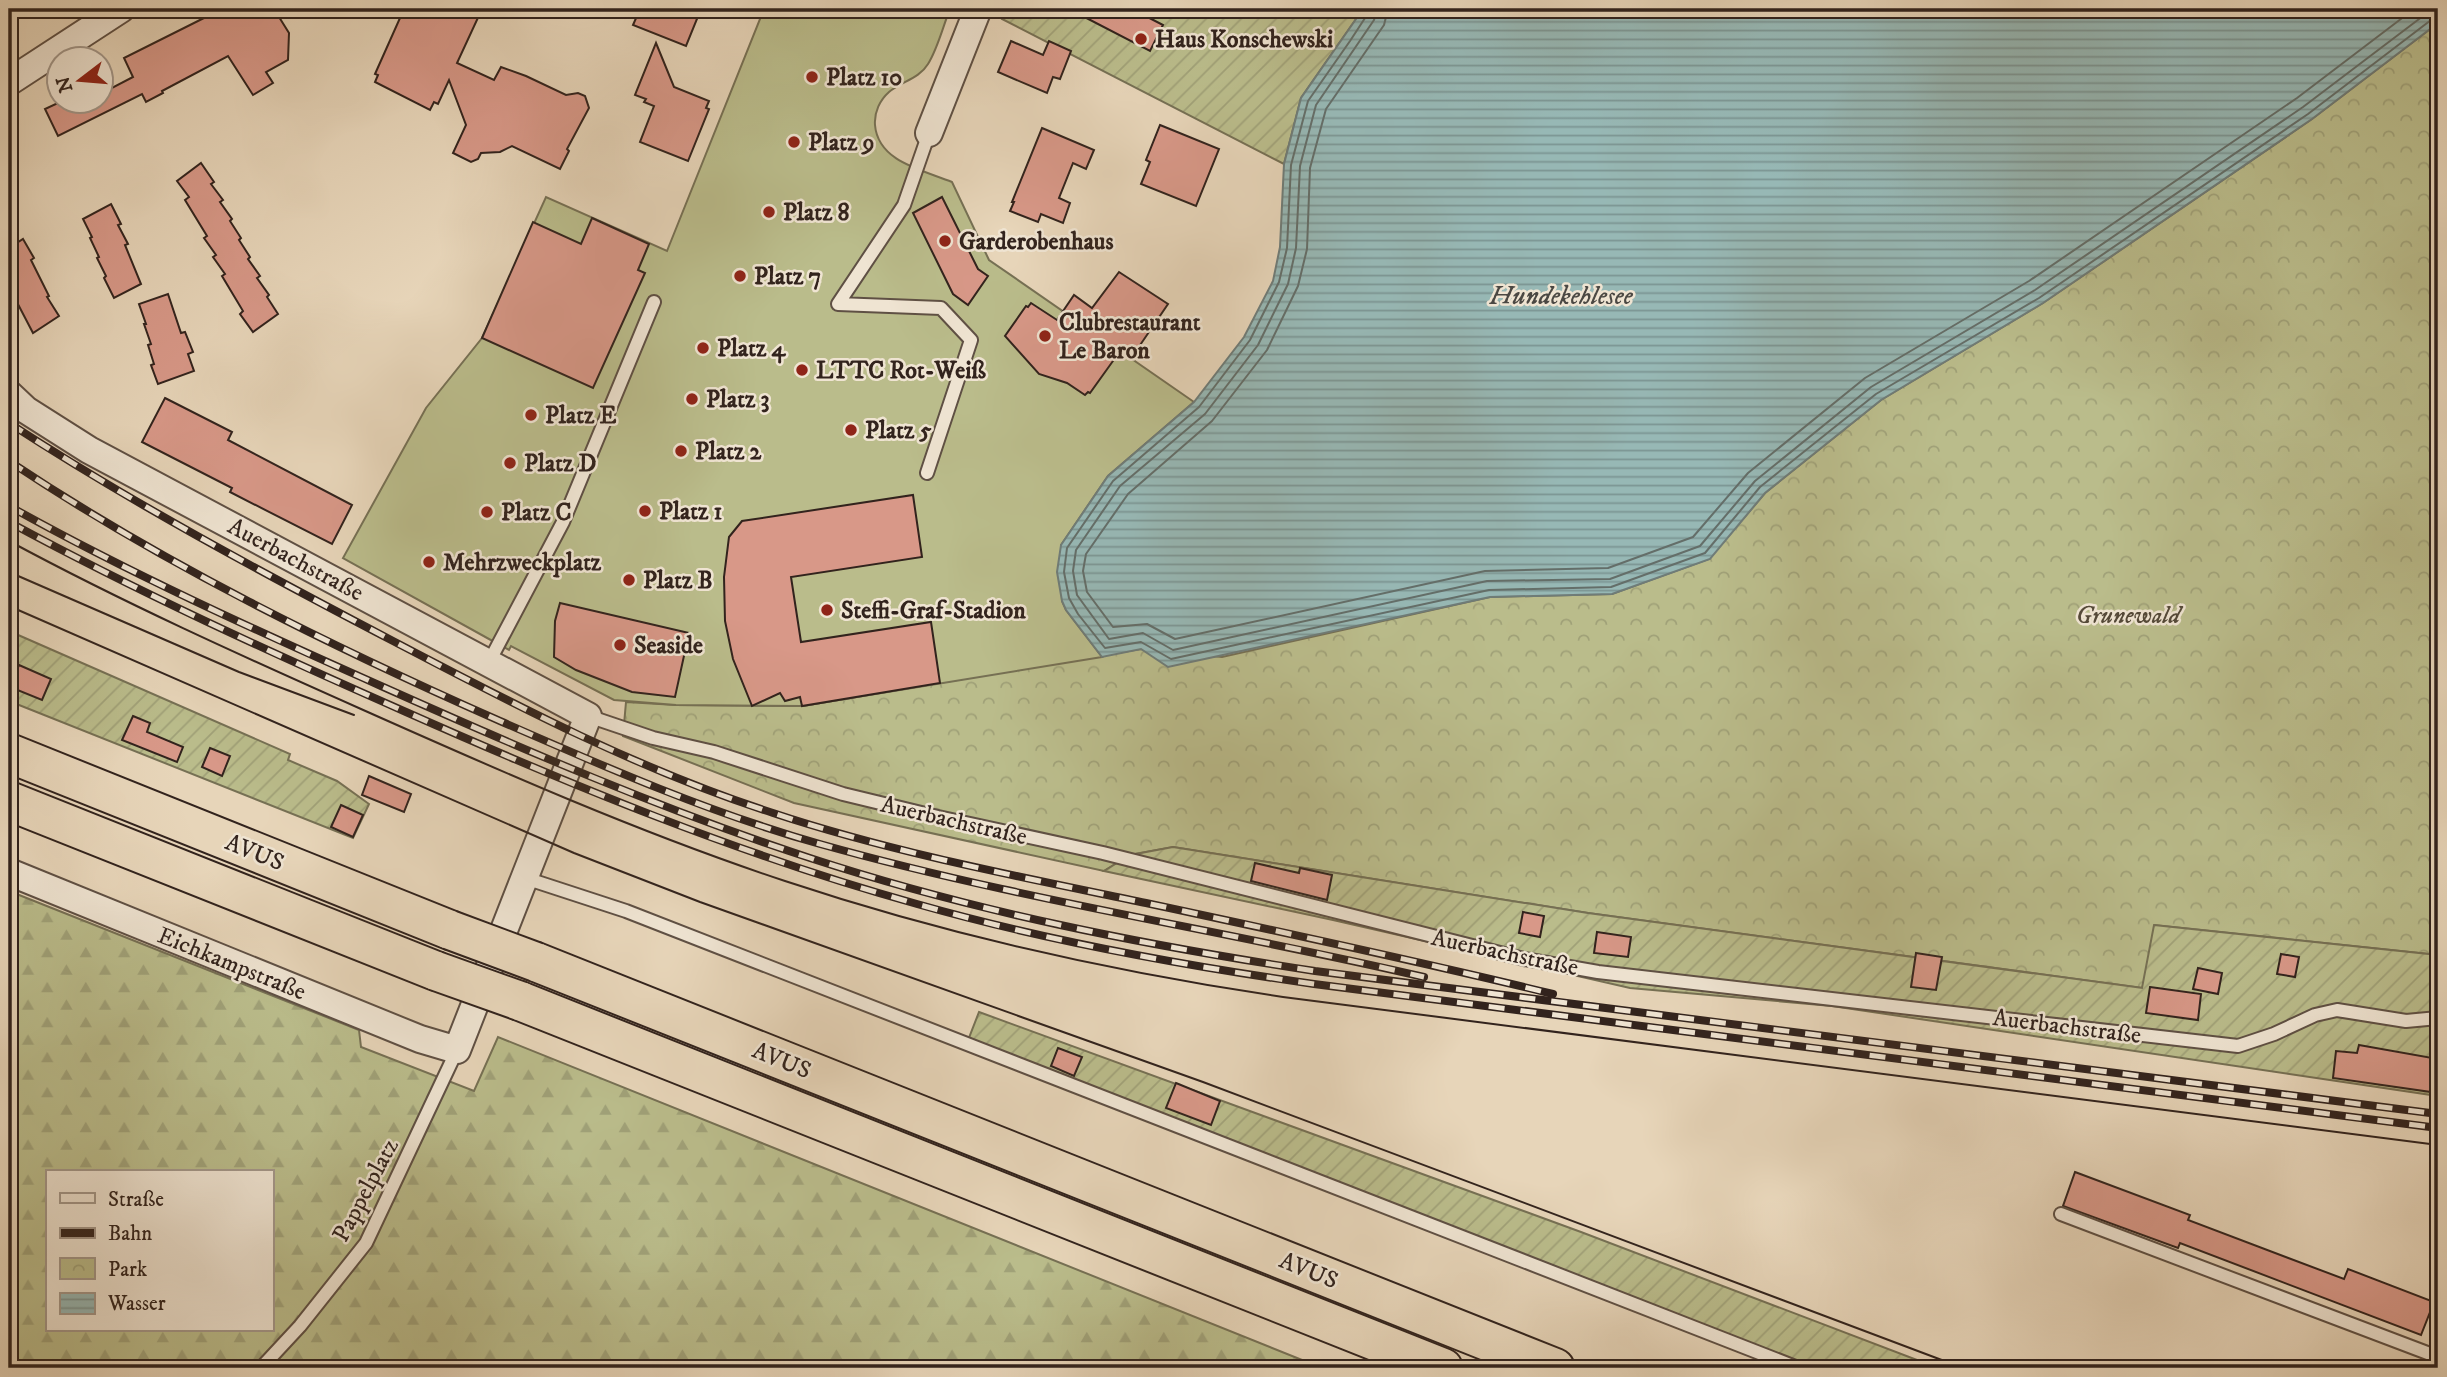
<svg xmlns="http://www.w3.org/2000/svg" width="2447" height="1377" font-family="'IM FELL DW Pica',serif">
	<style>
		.forest { fill: url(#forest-firs); stroke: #767054; stroke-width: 2; fill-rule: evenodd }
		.park { fill: url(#park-crowns); stroke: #767054; stroke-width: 2 }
		.garden { fill: url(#garden-furrows); stroke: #767054; stroke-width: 2 }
		.pitch { fill: #babc8b; stroke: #767054; stroke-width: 2 }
		.water { fill: url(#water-rules); stroke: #6f7c78; stroke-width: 2 }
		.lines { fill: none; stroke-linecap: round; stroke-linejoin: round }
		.shore { stroke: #646e69; stroke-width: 2 }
		.building { fill: #d89888; stroke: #32231d; stroke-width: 2 }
		.service-casing { stroke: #5f5044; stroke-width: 16 }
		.minor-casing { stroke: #5f5044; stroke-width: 30 }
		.motorway-casing { stroke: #32231d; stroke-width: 42 }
		.service { stroke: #efe4d2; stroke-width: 12 }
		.minor { stroke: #efe4d2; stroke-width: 26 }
		.motorway { stroke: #e7d5b9; stroke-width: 38 }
		.tram { stroke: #32231d; stroke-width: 2 }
		.rail-casing { stroke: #32231d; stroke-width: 8 }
		.rail { stroke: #efe4d2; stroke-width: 5; stroke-dasharray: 16; stroke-linecap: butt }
		.motorway-bridge-casing { stroke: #32231d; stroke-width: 42; stroke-linecap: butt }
		.motorway-bridge { stroke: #e7d5b9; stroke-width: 38 }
		.poi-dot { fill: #8f2418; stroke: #efe4d2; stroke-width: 2.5 }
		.labels { text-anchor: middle; stroke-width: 5; stroke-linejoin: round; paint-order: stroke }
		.poi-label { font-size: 24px; font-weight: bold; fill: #32231d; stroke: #efe4d2; text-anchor: start }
		.street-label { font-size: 24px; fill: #32231d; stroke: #efe4d2 }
		.park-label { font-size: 24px; font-style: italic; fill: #544938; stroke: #efe4d2 }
		.water-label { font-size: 26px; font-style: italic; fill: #4b4843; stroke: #efe4d2 }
	</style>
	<defs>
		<pattern id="forest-firs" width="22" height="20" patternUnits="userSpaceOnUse" patternTransform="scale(1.75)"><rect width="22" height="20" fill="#babc8b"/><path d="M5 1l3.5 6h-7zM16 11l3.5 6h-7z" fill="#a0a178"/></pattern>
		<pattern id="park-crowns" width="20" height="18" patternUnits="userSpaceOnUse" patternTransform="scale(1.75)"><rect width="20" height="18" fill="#babc8b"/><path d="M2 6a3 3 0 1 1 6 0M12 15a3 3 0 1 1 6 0" fill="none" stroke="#a0a178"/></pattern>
		<pattern id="garden-furrows" width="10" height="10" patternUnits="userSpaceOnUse" patternTransform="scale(1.75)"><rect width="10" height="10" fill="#babc8b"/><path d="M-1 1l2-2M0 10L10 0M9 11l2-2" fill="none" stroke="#a0a178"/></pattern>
		<pattern id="water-rules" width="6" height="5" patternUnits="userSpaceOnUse" patternTransform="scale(1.75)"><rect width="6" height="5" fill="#97b8b5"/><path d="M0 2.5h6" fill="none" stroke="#7c9593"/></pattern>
	</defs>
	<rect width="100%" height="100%" fill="#e7d5b9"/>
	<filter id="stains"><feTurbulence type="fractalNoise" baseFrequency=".00286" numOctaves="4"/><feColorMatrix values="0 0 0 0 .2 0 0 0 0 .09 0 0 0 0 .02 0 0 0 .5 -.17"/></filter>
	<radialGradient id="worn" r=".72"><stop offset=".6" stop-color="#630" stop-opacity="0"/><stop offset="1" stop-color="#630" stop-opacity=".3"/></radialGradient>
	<path class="forest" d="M9,891L359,1030L361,1047L474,1091L498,1037L1322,1368H9ZM47,1172H271V1330H47Z"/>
	<path class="park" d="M2438,23V955L2155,925L2143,988L1588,913L1173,847L1130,855L1104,871L794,803L623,736L626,702L676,705L803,706L1141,649L1222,657L1490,597L1612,594L1709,559L1765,493L1881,400L2043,303L2312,119Z"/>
	<g class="garden">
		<path d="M1006,9H1363L1301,98L1284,164L1002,19Z"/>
		<path d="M9,631L290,754L288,760L337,781L369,804L353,838L9,701Z"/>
		<path d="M1173,847L1588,913L2142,988L2154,925L2438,955V1096L1832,1006L1630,988L1333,920L1104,871L1130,855Z"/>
		<path d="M979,1012L1581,1232L1938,1368H1806L1600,1284L967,1043Z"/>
	</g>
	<path class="pitch" d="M764,9H950C943,26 938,48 928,64C919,79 902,81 889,92C880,100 874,112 875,125C878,162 923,170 952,182L989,260L1194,402L1108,476L1061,545L1062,601L1066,610L1102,657L802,706L676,705L614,700L511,646L509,650L498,644L343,558L426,408L482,338L546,197L667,251Z"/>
	<path class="water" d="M1363,9H2438V23L2312,119L2043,303L1881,400L1765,493L1710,559L1612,594L1490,597L1168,667L1141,649L1102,657L1066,610L1062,601L1057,572L1061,545L1108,476L1194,402L1244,337L1273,281L1280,247L1284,164L1301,98Z"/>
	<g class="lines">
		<g class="shore">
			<path d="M1368,9L1367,15L1350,41L1308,101L1291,165L1287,248L1279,282L1250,340L1199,407L1113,481L1067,548L1064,572L1069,598L1078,614L1105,648L1141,642L1171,659L1489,590L1611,587L1705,553L1760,487L1876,394L2039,298L2308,114L2431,20L2438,18"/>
			<path d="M1377,9L1374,20L1316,105L1300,166L1296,248L1288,284L1258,345L1205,414L1120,486L1076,550L1073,571L1077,595L1109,639L1143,633L1173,650L1487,581L1610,579L1700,546L1755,481L1871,387L2035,290L2303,107L2427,13L2438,10"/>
			<path d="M1388,9L1384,25L1326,109L1310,168L1307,249L1298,286L1267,350L1212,421L1128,494L1086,554L1083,571L1087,592L1113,627L1147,624L1175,639L1485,571L1608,568L1693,537L1748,473L1865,378L2029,281L2297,98L2414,9"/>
		</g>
	</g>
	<g class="building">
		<path d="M204,9H274L289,33L288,60L266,72L273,83L253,95L228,56L162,91L163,93L146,102L142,94L58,136L45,109L60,102H102V93L133,77L124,58L208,16Z"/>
		<path d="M404,9H482L457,63L494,80L501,67L526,76L566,95L578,93L585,96L589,108L567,149L569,151L560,169L512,146L500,152L481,153L478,159L471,162L453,153L466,125L449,80L438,104L434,102L430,110L375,82L378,75L375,74Z"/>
		<path d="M640,9H701L686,46L633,25Z"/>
		<path d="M1069,9H1132L1163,25L1150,51Z"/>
		<path d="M1011,41L1043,55L1049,41L1071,51L1060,79L1053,77L1047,93L998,72Z"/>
		<path d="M656,43L674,87L709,101L706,108L709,109L688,161L640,142L654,106L644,102L646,99L635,95Z"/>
		<path d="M1160,125L1219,149L1196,206L1141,184L1150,162L1146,160Z"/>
		<path d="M1042,128L1094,150L1086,169L1073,163L1059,198L1070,203L1063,223L1041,214L1038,222L1010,211L1014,202H1012Z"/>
		<path d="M201,163L214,182L211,184L223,200L220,202L232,219L230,221L241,238L239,240L250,257L248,259L260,276L257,278L269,295L267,297L278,314L253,332L240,314L243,311L222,276L225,274L213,257L216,255L204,238L207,236L185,200L189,197L177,181Z"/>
		<path d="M942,197L978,269L988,276L968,305L953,294L913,213Z"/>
		<path d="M111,204L121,224L118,225L128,244L125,245L141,284L114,298L104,278L106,276L97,258L99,257L90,238L92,237L83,219Z"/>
		<path d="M592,218L649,244L638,270L645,273L593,388L482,338L533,222L581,244Z"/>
		<path d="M23,239L34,258L31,260L49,296L47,297L59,316L33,333L9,287V248Z"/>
		<path d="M1119,272L1168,304L1134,354L1123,347L1090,393L1088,392L1085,395L1067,383L1039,374L1005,336L1026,306L1028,307L1031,303L1057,320L1074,295L1092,308Z"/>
		<path d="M168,294L181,333L185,332L193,352L188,354L194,371L158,384L151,365L154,364L148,345L151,344L144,324H146L139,304Z"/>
		<path d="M165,398L232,432L228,440L352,505L332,544L230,492L232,488L142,442Z"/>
		<path d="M913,495L922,557L791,577L801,642L931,622L940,683L802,706L800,697L785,701L780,693L752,706L733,659L725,621L724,577L729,537L742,521Z"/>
		<path d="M560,603L689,633L675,697L632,692L576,670L554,657L555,621Z"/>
		<path d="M19,665L51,679L42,700L10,687Z"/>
		<path d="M133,716L150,723L147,732L183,747L177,762L122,740Z"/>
		<path d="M210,748L230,756L222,776L202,767Z"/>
		<path d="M369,776L411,794L404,812L362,795Z"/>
		<path d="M341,805L363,815L353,837L331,827Z"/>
		<path d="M1255,863L1299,873L1300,868L1332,875L1327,900L1251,881Z"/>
		<path d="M1523,912L1544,916L1540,937L1519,933Z"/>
		<path d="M1597,932L1631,937L1628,957L1594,953Z"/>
		<path d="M1916,953L1942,957L1936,990L1911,987Z"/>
		<path d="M2281,954L2299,957L2295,977L2277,974Z"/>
		<path d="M2198,968L2222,973L2218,994L2193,989Z"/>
		<path d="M2150,987L2201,994L2198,1020L2146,1013Z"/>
		<path d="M2359,1045L2438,1059V1093L2333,1078L2336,1051L2357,1053Z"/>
		<path d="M1058,1048L1082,1057L1074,1076L1051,1066Z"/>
		<path d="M1176,1083L1220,1101L1211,1125L1166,1108Z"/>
		<path d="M2075,1172L2190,1215L2188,1220L2344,1279L2348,1269L2434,1302L2421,1335L2180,1243L2178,1248L2063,1206Z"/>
	</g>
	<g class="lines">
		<defs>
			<g id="service">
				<path d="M927,473L971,340L941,308L838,304L904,205L929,133"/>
				<path d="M489,662L563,522L654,302"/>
				<path d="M588,716L653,738L714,752L843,794L938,817L1103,853L1524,959L1598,972L2238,1046L2274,1034L2315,1015L2337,1010L2406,1021L2438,1018"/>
				<path d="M525,878L626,911L1798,1368"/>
				<path d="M2061,1214L2438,1357"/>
				<path d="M261,1368L300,1326L366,1243L457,1050"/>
			</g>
			<g id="minor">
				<path d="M9,82L121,9"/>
				<path d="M929,133L978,9"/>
				<path d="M9,394L26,410L89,450L588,716L457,1050L420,1039L9,872"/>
			</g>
			<g id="motorway">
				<path d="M9,753L450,930"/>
				<path d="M9,801L436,971"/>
				<path d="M536,962L1555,1368"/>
				<path d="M520,1001L1443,1368"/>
			</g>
		</defs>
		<use href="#service" class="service-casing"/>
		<use href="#minor" class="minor-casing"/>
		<use href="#motorway" class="motorway-casing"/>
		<use href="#service" class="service"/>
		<use href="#minor" class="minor"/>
		<use href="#motorway" class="motorway"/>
		<g class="tram">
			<path d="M9,541C124,603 242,656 361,709C500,771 640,833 785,881C947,935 1114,972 1283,997L2438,1145"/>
			<path d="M9,572L239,672L354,715"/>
			<path d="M9,606L574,853L700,902L1203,1082L1963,1368"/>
		</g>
		<defs>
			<g id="rail">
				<path d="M9,423C132,503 263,573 393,641C517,706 640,770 773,813C894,853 1021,877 1146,903C1282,932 1418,961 1553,994"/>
				<path d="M9,461C163,564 331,646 500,721C605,767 710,813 820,844C1019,900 1223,930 1424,977"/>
				<path d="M9,506C129,573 255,630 381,686C522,749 663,810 810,858C975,912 1144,945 1315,971L2438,1114"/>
				<path d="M9,522C138,592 272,653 406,712C573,786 741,855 917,904C1047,941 1180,965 1314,984L2438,1128"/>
			</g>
		</defs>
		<use href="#rail" class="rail-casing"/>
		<use href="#rail" class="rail"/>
		<defs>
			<g id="motorway-bridge">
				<path d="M450,930L536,962"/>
				<path d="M436,971L520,1001"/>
			</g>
		</defs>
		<use href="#motorway-bridge" class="motorway-bridge-casing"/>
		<use href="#motorway-bridge" class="motorway-bridge"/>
	</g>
	<g class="poi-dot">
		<circle cx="1141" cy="39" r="7"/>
		<circle cx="812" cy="77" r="7"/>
		<circle cx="794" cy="142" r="7"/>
		<circle cx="769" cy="212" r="7"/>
		<circle cx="945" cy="241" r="7"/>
		<circle cx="740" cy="276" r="7"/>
		<circle cx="1045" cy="336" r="7"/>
		<circle cx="703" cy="348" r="7"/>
		<circle cx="802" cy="370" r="7"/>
		<circle cx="692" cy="399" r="7"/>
		<circle cx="531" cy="415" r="7"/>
		<circle cx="851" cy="430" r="7"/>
		<circle cx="681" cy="451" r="7"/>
		<circle cx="510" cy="463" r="7"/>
		<circle cx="645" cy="511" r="7"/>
		<circle cx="487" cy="512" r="7"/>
		<circle cx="429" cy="562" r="7"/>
		<circle cx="629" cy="580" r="7"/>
		<circle cx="827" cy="610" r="7"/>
		<circle cx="620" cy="645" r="7"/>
	</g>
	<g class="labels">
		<g class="poi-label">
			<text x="1155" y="47">Haus Konschewski</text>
			<text x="826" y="85">Platz 10</text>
			<text x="808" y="150">Platz 9</text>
			<text x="783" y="220">Platz 8</text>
			<text x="959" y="249">Garderobenhaus</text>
			<text x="754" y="284">Platz 7</text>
			<text x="1059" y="330">Clubrestaurant<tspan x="1059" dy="28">Le Baron</tspan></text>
			<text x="717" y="356">Platz 4</text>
			<text x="816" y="378">LTTC Rot-Weiß</text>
			<text x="706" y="407">Platz 3</text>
			<text x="545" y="423">Platz E</text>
			<text x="865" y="438">Platz 5</text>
			<text x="695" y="459">Platz 2</text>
			<text x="524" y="471">Platz D</text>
			<text x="659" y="519">Platz 1</text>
			<text x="501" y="520">Platz C</text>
			<text x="443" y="570">Mehrzweckplatz</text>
			<text x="643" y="588">Platz B</text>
			<text x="841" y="618">Steffi-Graf-Stadion</text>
			<text x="634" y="653">Seaside</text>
		</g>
		<g class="street-label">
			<text transform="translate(296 559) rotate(28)" y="8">Auerbachstraße</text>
			<text transform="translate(954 820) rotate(13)" y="8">Auerbachstraße</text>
			<text transform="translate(255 852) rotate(22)" y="8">AVUS</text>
			<text transform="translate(1505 952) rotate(12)" y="8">Auerbachstraße</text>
			<text transform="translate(232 963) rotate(22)" y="8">Eichkampstraße</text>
			<text transform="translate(2067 1026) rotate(7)" y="8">Auerbachstraße</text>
			<text transform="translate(782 1060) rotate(22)" y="8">AVUS</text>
			<text transform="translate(365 1190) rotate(-62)" y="8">Pappelplatz</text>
			<text transform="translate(1309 1270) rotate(22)" y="8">AVUS</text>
		</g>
		<g class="park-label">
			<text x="2128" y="623">Grunewald</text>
		</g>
		<g class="water-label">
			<text x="1561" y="304">Hundekehlesee</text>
		</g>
	</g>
	<rect width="2447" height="1377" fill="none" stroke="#e7d5b9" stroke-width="35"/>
	<rect x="10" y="10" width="2426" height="1356" fill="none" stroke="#32231d" stroke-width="3.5"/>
	<rect x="18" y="18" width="2412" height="1342" fill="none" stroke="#32231d" stroke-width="2"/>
	<rect x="46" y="1170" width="228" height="161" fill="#efe4d2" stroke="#a3978a" stroke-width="2"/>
	<rect x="60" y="1193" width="35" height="10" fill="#efe4d2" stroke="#a3978a" stroke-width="2"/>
	<text x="108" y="1206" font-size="21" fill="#32231d">Straße</text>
	<rect x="60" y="1228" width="35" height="10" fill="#32231d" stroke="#a3978a" stroke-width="2"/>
	<text x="108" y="1240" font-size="21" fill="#32231d">Bahn</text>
	<rect x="60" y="1258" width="35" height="21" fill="url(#park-crowns)" stroke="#a3978a" stroke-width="2"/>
	<text x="108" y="1276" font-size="21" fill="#32231d">Park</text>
	<rect x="60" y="1293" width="35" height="21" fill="url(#water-rules)" stroke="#a3978a" stroke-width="2"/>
	<text x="108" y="1310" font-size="21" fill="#32231d">Wasser</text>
	<g transform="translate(80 80) rotate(254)"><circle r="33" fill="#efe4d2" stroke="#a3978a" stroke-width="2"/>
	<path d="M0-5L12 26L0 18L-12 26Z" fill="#8f2418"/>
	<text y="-10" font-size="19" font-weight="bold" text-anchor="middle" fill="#32231d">N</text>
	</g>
	<rect width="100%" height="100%" filter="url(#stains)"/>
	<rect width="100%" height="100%" fill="url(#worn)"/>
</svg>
